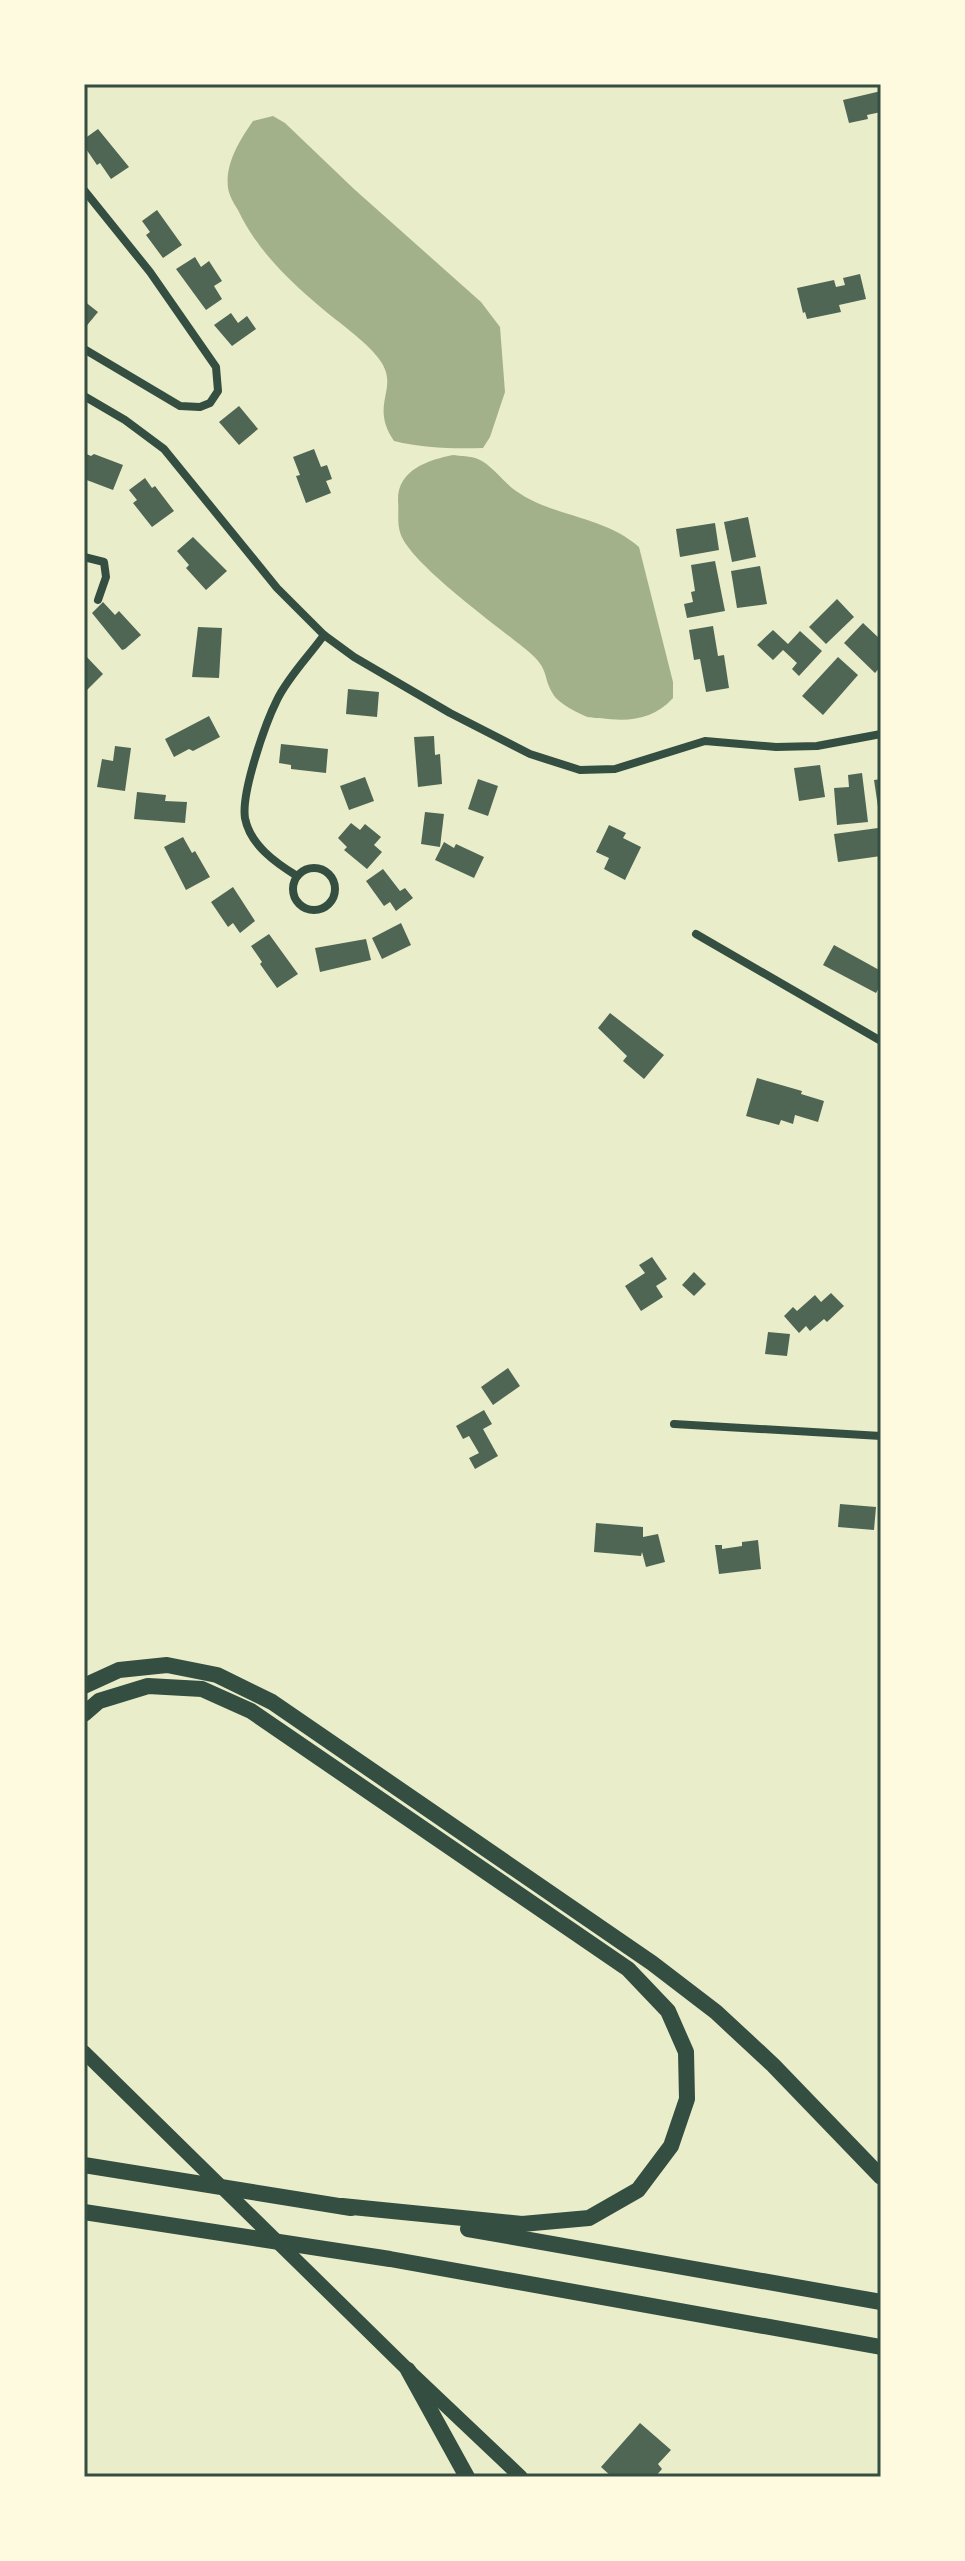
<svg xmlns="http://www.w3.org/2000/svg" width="965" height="2561" font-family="Mulish,sans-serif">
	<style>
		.water { fill: #a3b18a }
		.building { fill: #4f6655 }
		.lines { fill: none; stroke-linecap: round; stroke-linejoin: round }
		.minor { stroke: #344e41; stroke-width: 8 }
		.primary { stroke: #344e41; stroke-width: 14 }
		.motorway { stroke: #344e41; stroke-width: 16 }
		.neatline { fill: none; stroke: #344e41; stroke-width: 3 }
	</style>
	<rect width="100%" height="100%" fill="#e9edc9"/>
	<g class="water">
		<path d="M273,116L285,123L354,189L481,302L500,327L505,392L490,437L483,448C453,449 423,448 394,441C370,406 397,391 383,365C375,349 344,326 330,315C294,285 258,253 238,210C234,204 229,195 228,188C225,163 240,140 253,121Z"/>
		<path d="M453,455C460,456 471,456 478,459C492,465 503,482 516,491C553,517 604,516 639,547L673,682V698C653,720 629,722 600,718C594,718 588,718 583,715C574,711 557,702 553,694C542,676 550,670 529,652C503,630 407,562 400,532C397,523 399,511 398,501C397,470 428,460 453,455Z"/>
	</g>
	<g class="building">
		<path d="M881,91V112L867,115L868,119L849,123L843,100Z"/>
		<path d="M98,129L129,167L111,179L100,163L97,165L84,146V139Z"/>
		<path d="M157,210L182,245L163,258L146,235L150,232L142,221Z"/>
		<path d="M195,257L201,267L209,261L222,281L214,286L222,299L206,310L176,269Z"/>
		<path d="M860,274L866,299L839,305L841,312L807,319L805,312L803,313L797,288L834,280L836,287L845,285L843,278Z"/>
		<path d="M84,301L98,312L84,329Z"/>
		<path d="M231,313L238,323L247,316L256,329L232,346L214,325Z"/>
		<path d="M239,406L258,429L239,445L219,422Z"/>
		<path d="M314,449L321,467L327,465L332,479L326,481L331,493L306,503L296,476L300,475L293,457Z"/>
		<path d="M84,453L91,456L94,454L123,465L113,490L84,479Z"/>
		<path d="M145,478L152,488L155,486L174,511L152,527L133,503L137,500L129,490Z"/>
		<path d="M748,517L756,557L732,562L724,522Z"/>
		<path d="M715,523L719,550L680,557L676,529Z"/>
		<path d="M193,537L227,571L206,590L186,568L189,565L177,551Z"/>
		<path d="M715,561L725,611L687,618L684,604L693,602L691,592L695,591L691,565Z"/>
		<path d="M760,566L767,604L737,608L731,571Z"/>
		<path d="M837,599L854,617L826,644L809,627Z"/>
		<path d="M103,602L115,615L119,611L141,635L125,649L122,650L92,613Z"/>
		<path d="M863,623L881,640V666L875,673L844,643Z"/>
		<path d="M713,626L718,656L724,655L729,688L706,692L700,659L694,660L689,630Z"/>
		<path d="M198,627L222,628L219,678L192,677Z"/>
		<path d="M773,630L788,644L800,631L822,651L799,676L792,669L797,663L783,650L773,660L757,645Z"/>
		<path d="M84,654L103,674L84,693Z"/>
		<path d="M838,657L858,675L823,715L802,696Z"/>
		<path d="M348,689L379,692L377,717L346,714Z"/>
		<path d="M209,716L220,737L193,751L189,749L174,757L165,739Z"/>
		<path d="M434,736L435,755L440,754L442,784L418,787L414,737Z"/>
		<path d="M281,744L328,749L326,773L291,769V765L279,763Z"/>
		<path d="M115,746L131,748L125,791L97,787L102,759L113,761Z"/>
		<path d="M820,765L825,797L799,801L794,768Z"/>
		<path d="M862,773L868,822L837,825L834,788L849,787L848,775Z"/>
		<path d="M365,777L374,801L349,810L340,786Z"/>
		<path d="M478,779L498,786L488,816L468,809Z"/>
		<path d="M881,779V807H878L874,780Z"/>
		<path d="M137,792L166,795L165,801L187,802L185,823L134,819Z"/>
		<path d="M425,812L444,814L440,847L421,844Z"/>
		<path d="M351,823L360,830L365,824L381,837L374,845L382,852L367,869L344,850L347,847L338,838Z"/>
		<path d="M609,825L626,833L623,838L641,847L625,880L604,869L609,858L596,852Z"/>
		<path d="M878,828L881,856L838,862L834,834Z"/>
		<path d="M183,837L192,853L195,851L210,877L186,890L164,847Z"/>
		<path d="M444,842L454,848L456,844L484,857L474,878L435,860Z"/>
		<path d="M383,869L400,891L405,888L413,898L396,911L390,902L384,906L366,881Z"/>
		<path d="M233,887L255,921L240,933L233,923L228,927L211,902Z"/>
		<path d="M401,923L411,945L382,959L372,938Z"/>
		<path d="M269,934L298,974L277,988L260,964L262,962L251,946Z"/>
		<path d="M366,939L371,960L320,972L315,948Z"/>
		<path d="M834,945L881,971V984L876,993L823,965Z"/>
		<path d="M610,1013L664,1055L644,1079L623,1061L627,1056L598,1028Z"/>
		<path d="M757,1078L802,1091L801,1094L824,1101L818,1122L795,1115L793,1124L781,1120L779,1125L746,1116Z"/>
		<path d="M652,1257L667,1279L656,1286L663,1297L641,1311L625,1286L645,1273L639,1265Z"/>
		<path d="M694,1272L706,1284L694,1296L682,1285Z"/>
		<path d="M831,1293L844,1306L827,1322L824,1319L810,1331L806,1326L799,1333L784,1316L793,1307L797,1311L815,1295L821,1302Z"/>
		<path d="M768,1332L790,1334L787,1356L765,1354Z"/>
		<path d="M508,1368L520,1386L493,1405L481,1387Z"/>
		<path d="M484,1410L492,1424L483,1429L498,1456L475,1469L469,1458L479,1453L469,1436L463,1439L456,1426Z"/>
		<path d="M840,1504L876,1507L874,1530L838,1527Z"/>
		<path d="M596,1523L643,1527V1537L658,1534L665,1562L646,1567L642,1552L641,1556L594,1552Z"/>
		<path d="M758,1540L761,1569L719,1574L715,1545H722V1549L742,1546V1542Z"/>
		<path d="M640,2423L671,2450L658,2464L662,2469L655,2477H612L601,2467Z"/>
	</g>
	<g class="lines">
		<g class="minor">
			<path d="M84,190L150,272L216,367L218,391L210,403L200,407L180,406L84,349"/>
			<path d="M84,396L125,420L164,449L277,588L324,635L354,657L450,713L530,754L580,770L615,769L705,741L776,747L817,746L881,734"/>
			<path d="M84,557L104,562L106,577L98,600"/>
			<circle cx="314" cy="889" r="21"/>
			<path d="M297,876C276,863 250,845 245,818C241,793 265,724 277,700C288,677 309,656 324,635"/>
			<path d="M696,934L881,1041"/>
			<path d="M674,1424L881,1436"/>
		</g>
		<path class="primary" d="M84,2052L408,2370L521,2477"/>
		<g class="motorway">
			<path d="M84,1686L119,1670L167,1665L217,1675L272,1702L652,1963L716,2012L773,2065L881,2177"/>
			<path d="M84,1714L99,1701L148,1686L202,1689L251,1711L628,1969L668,2011L686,2052L687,2099L671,2146L638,2190L589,2218L522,2224L342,2206"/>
			<path d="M84,2165L351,2208"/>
			<path d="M84,2212L390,2259L881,2347"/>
			<path d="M468,2229L881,2302"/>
			<path d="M408,2370L467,2477"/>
		</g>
	</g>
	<rect width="965" height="2561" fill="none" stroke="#fefae0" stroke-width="172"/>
	<rect x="86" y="86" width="793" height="2389" class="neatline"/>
</svg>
